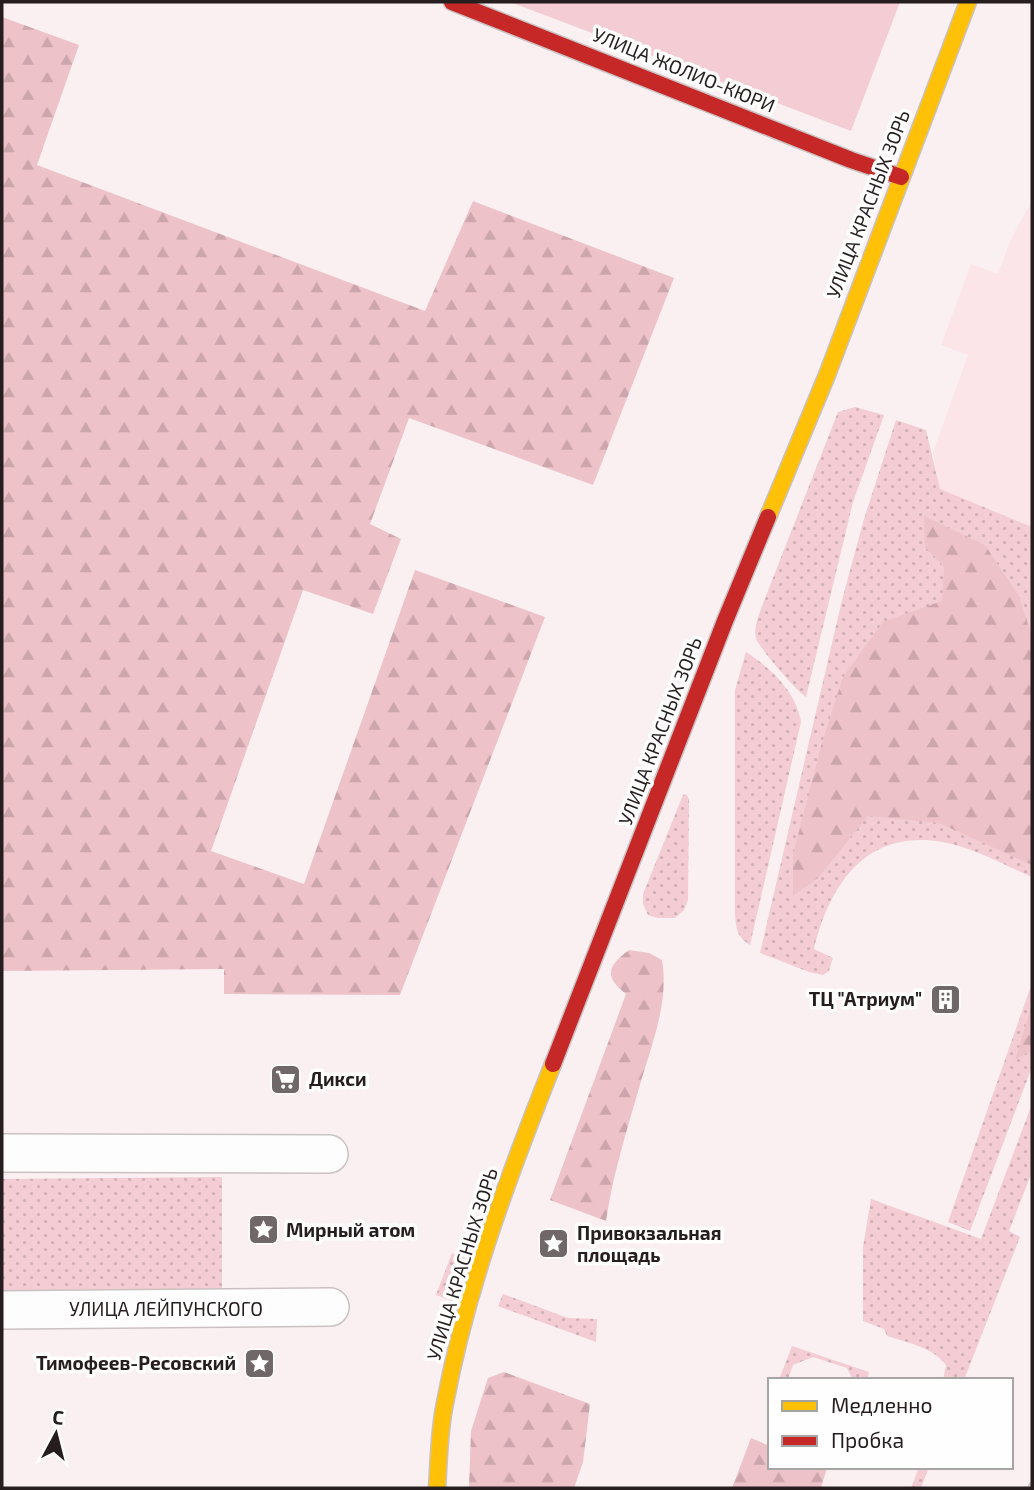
<svg xmlns="http://www.w3.org/2000/svg" width="1034" height="1490" font-family="'Exo 2',sans-serif">
	<style>
		.built { fill: #fbe5e8 }
		.grass { fill: url(#grass-dots) }
		.forest { fill: url(#forest-firs) }
		.park { fill: #f3cdd3 }
		.lines { fill: none; stroke-linecap: round; stroke-linejoin: round }
		.street-casing { stroke: #cac1c2; stroke-width: 40 }
		.slow-casing { stroke: #cac1c2; stroke-width: 19 }
		.jam-casing { stroke: #cac1c2; stroke-width: 19 }
		.street { stroke: #fefdfd; stroke-width: 37 }
		.slow { stroke: #ffc107; stroke-width: 16 }
		.jam { stroke: #c62828; stroke-width: 16 }
		.rail-casing { stroke: #cecbcb; stroke-width: 8 }
		.rail { stroke: #fefefe; stroke-width: 5; stroke-dasharray: 16; stroke-linecap: butt }
		.labels { text-anchor: middle; stroke-width: 7; stroke-linejoin: round; paint-order: stroke }
		.street-label { font-size: 19px; fill: #251d1e; stroke: #fefefe }
		.poi-label { font-size: 19px; font-weight: bold; fill: #251d1e; stroke: #fefefe; text-anchor: start }
	</style>
	<defs>
		<pattern id="grass-dots" width="8" height="8" patternUnits="userSpaceOnUse" patternTransform="scale(1.75)"><rect width="8" height="8" fill="#f3cdd3"/><path d="M2 2h.1M6 6h.1" fill="none" stroke="#d0b0b5" stroke-width="1.8" stroke-linecap="round"/></pattern>
		<pattern id="forest-firs" width="22" height="20" patternUnits="userSpaceOnUse" patternTransform="scale(1.75)"><rect width="22" height="20" fill="#eec2c9"/><path d="M5 1l3.5 6h-7zM16 11l3.5 6h-7z" fill="#cca6ac"/></pattern>
	</defs>
	<rect width="100%" height="100%" fill="#faf0f2"/>
	<path class="built" d="M1032,201V527L939,489L933,452L968,355L941,345L971,264L998,274L1011,239Z"/>
	<g class="grass">
		<path d="M855,407L884,415L853,502L806,697C796,690 759,648 756,638C753,628 759,615 762,606L838,412Z"/>
		<path d="M896,420L926,430L940,489L1032,527V877C1004,865 973,847 942,842C867,829 830,883 814,949L833,958L829,971L823,975L809,972L760,953L842,600L864,519Z"/>
		<path d="M746,652C771,668 796,692 801,722L750,945C737,937 736,929 735,914V690Z"/>
		<path d="M686,794L689,799L688,900L684,910L675,918H658L648,915L643,904V894L683,795Z"/>
		<path d="M1032,983V1067L970,1231L948,1222Z"/>
		<path d="M1032,1104V1172L1009,1231L1020,1237L964,1380H943L946,1365C932,1347 909,1343 887,1336L884,1329L863,1321V1247L871,1199L981,1239Z"/>
		<path d="M222,1177V1293L2,1294V1179Z"/>
		<path d="M452,1253L468,1259L452,1301L436,1295Z"/>
		<path d="M503,1294L568,1318L597,1319L596,1342L498,1306Z"/>
		<path d="M792,1346L869,1372L867,1380H853L847,1368L813,1357L793,1365L788,1379L780,1377Z"/>
		<path d="M919,1467H929L921,1488H911Z"/>
	</g>
	<g class="forest">
		<path d="M2,17L79,45L37,165L425,311L473,201L674,278L593,485L409,418L370,524L401,539L373,614L303,590L211,851L304,884L415,570L545,617L400,995L224,994V969L2,971Z"/>
		<path d="M924,516L985,545L1019,596L1032,637V865L939,823L868,816L818,878L793,896V855L821,746L843,677L883,622L942,601L944,567L925,547Z"/>
		<path d="M629,950L649,953L662,960C669,1001 653,1041 641,1081C628,1127 613,1173 606,1221L550,1200L626,994C604,977 607,966 629,950Z"/>
		<path d="M1032,1004V1050L1015,1060Z"/>
		<path d="M504,1372L590,1404L583,1462L574,1488H469L471,1431L488,1378Z"/>
		<path d="M751,1438L770,1446V1467L827,1468L821,1488H732Z"/>
	</g>
	<path class="park" d="M510,2H900L851,131Z"/>
	<g class="lines">
		<defs>
			<g id="street">
				<path d="M2,1153L329,1154"/>
				<path d="M2,1310L330,1307"/>
			</g>
			<g id="slow">
				<path d="M768,517L827,375L968,2"/>
				<path d="M437,1488C439,1460 439,1431 445,1403C467,1286 509,1175 553,1064"/>
			</g>
			<g id="jam">
				<path d="M452,2L851,160L901,177"/>
				<path d="M553,1064L725,621L768,517"/>
			</g>
		</defs>
		<use href="#street" class="street-casing"/>
		<use href="#slow" class="slow-casing"/>
		<use href="#jam" class="jam-casing"/>
		<use href="#street" class="street"/>
		<use href="#slow" class="slow"/>
		<use href="#jam" class="jam"/>
		<defs>
			<path id="rail" d="M1032,1488V1486"/>
		</defs>
		<use href="#rail" class="rail-casing"/>
		<use href="#rail" class="rail"/>
	</g>
	<defs>
		<symbol id="building-square" viewBox="-11 -11 22 22"><rect x="-9" y="-9" width="18" height="18" rx="4" fill="#706768" stroke="#fefefe"/><path d="M-4-6H4V6H1V3H-1V6H-4ZM-2.5-4.3h1.7v1.8h-1.7ZM.8-4.3h1.7v1.8H.8ZM-2.5-1h1.7V.8h-1.7ZM.8-1h1.7V.8H.8Z" fill="#fff"/></symbol>
		<symbol id="supermarket-square" viewBox="-11 -11 22 22"><rect x="-9" y="-9" width="18" height="18" rx="4" fill="#706768" stroke="#fefefe"/><path d="M-6-5.5h2.5l.6 2H6L4.5 2H-2.5L-4.4-4H-6ZM-1.5 3.2a1.3 1.3 0 1 0 .1 0ZM3 3.2a1.3 1.3 0 1 0 .1 0Z" fill="#fff"/></symbol>
		<symbol id="sight-square" viewBox="-11 -11 22 22"><rect x="-9" y="-9" width="18" height="18" rx="4" fill="#706768" stroke="#fefefe"/><path d="M0-6L1.8-2.2L6-1.7L2.9 1.2L3.7 5.4L0 3.3L-3.7 5.4L-2.9 1.2L-6-1.7L-1.8-2.2Z" fill="#fff"/></symbol>
	</defs>
	<g fill-rule="evenodd">
		<use href="#building-square" x="928" y="982" width="35" height="35"/>
		<use href="#supermarket-square" x="268" y="1062" width="35" height="35"/>
		<use href="#sight-square" x="246" y="1212" width="35" height="35"/>
		<use href="#sight-square" x="536" y="1226" width="35" height="35"/>
		<use href="#sight-square" x="242" y="1346" width="35" height="35"/>
	</g>
	<g class="labels">
		<g class="street-label">
			<text transform="translate(684 70) rotate(22)" y="7">УЛИЦА ЖОЛИО-КЮРИ</text>
			<text transform="translate(868 204) rotate(-69)" y="7">УЛИЦА КРАСНЫХ ЗОРЬ</text>
			<text transform="translate(660 731) rotate(-69)" y="7">УЛИЦА КРАСНЫХ ЗОРЬ</text>
			<text transform="translate(462 1264) rotate(-73)" y="7">УЛИЦА КРАСНЫХ ЗОРЬ</text>
			<text x="166" y="1316">УЛИЦА ЛЕЙПУНСКОГО</text>
		</g>
		<g class="poi-label">
			<text x="922" y="1006" text-anchor="end">ТЦ "Атриум"</text>
			<text x="309" y="1086">Дикси</text>
			<text x="286" y="1237">Мирный атом</text>
			<text x="577" y="1240">Привокзальная<tspan x="577" dy="22">площадь</tspan></text>
			<text x="236" y="1370" text-anchor="end">Тимофеев-Ресовский</text>
		</g>
	</g>
	<rect width="1034" height="1490" fill="none" stroke="#251d1e" stroke-width="7"/>
	<rect x="768" y="1378" width="245" height="91" fill="#fefefe" stroke="#a7a4a4" stroke-width="2"/>
	<rect x="782" y="1401" width="35" height="10" fill="#ffc107" stroke="#a7a4a4" stroke-width="2"/>
	<text x="831" y="1413" font-size="21" fill="#251d1e">Медленно</text>
	<rect x="782" y="1436" width="35" height="10" fill="#c62828" stroke="#a7a4a4" stroke-width="2"/>
	<text x="831" y="1448" font-size="21" fill="#251d1e">Пробка</text>
	<g transform="translate(56 1434) rotate(7)" stroke="#fefefe" stroke-width="5" paint-order="stroke">
	<path d="M0-5L12 26L0 18L-12 26Z" fill="#251d1e"/>
	<text y="-10" font-size="19" font-weight="bold" text-anchor="middle" fill="#251d1e">С</text>
	</g>
</svg>
